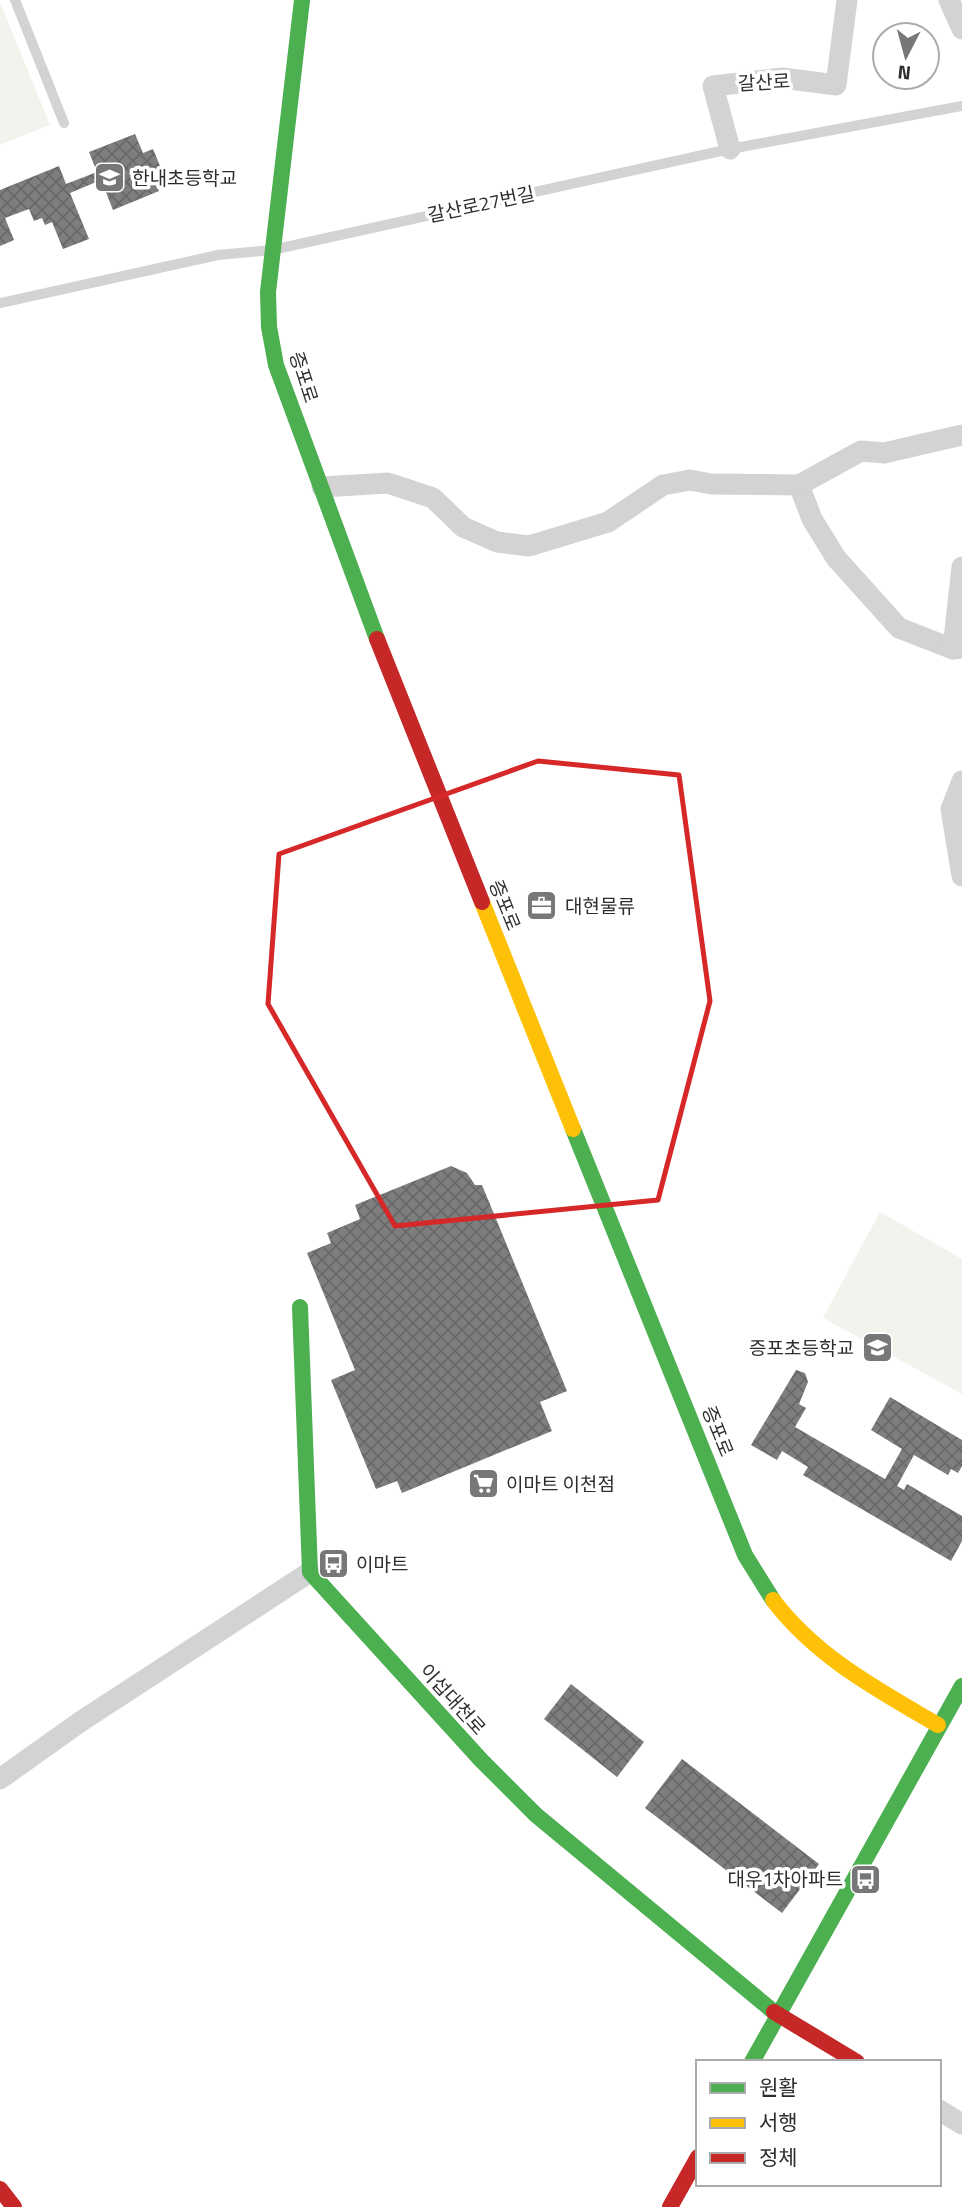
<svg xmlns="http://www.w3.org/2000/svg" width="962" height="2207" font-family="'Titillium Web','Noto Sans KR',sans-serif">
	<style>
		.garden { fill: #f1f3ec }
		.building { fill: url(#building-cross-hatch) }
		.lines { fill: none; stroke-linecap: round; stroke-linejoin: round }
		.lane { stroke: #d3d3d3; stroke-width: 10 }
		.street { stroke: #d3d3d3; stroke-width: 21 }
		.fast { stroke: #4caf50; stroke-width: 16 }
		.slow { stroke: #ffc107; stroke-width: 16 }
		.jam { stroke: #c62828; stroke-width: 16 }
		.marked { fill: none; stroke: #d62828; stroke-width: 5; stroke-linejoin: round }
		.labels { text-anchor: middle; stroke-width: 7; stroke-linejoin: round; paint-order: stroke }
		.street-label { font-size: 19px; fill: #2e2e2e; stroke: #fff }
		.poi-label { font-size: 19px; fill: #2e2e2e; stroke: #fff; text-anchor: start }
	</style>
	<defs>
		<pattern id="building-cross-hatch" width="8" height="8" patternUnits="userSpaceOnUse" patternTransform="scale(1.75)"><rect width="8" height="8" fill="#7e7e7e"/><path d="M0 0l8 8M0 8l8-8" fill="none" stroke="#686868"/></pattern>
	</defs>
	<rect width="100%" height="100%" fill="#fff"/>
	<g class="garden">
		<path d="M0,2L50,125L0,145Z"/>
		<path d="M880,1212L962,1259V1394L823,1318Z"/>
	</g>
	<g class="building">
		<path d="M135,134L143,153L153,149L163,173L153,177L159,191L113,210L101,180L70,193L89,239L63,249L52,222L45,225L42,218L34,221L29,209L5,218L14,240L0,246V190L59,166L66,184L97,172L89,152Z"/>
		<path d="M451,1166L467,1173L475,1185H482L567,1391L540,1402L552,1431L402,1493L397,1481L376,1489L331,1380L355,1370L307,1253L331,1243L327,1233L360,1219L355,1205Z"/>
		<path d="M796,1370L805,1373L808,1382L799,1404L806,1408L795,1427L885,1479L902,1449L871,1430L890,1397L962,1440V1466L958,1473L951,1469L948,1475L914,1455L897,1486L904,1490L907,1484L962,1516V1541L951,1561L803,1475L808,1467L782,1451L777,1460L751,1445Z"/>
		<path d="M571,1684L644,1742L617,1777L544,1719Z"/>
		<path d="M682,1759L819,1864L782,1913L645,1808Z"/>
	</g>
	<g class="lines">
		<g class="lane">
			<path d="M15,0L64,123"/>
			<path d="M0,303L218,255L272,250L730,149L962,106"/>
		</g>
		<g class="street">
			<path d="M949,0L962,29"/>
			<path d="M730,149L713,86L782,78L836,85L847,0"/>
			<path d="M799,485L812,519L836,558L899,628L953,649L962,648"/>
			<path d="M322,487L388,483L433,498L463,527L497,542L529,546L608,522L663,485L690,480L711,484L799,485L861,451L884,453L962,435"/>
			<path d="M953,649L962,567"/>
			<path d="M962,781L951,809L962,876"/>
			<path d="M0,1779L80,1722L310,1572"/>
			<path d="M939,2110L962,2124"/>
		</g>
		<g class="fast">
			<path d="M302,0L268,292L269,327L276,365L377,639"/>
			<path d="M573,1129L745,1555L773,1600"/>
			<path d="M300,1307L310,1572L481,1760L536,1815L774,2012"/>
			<path d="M752,2062L962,1686"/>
		</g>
		<g class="slow">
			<path d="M482,902L573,1129"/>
			<path d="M773,1600C816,1657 878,1690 938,1725"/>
		</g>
		<g class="jam">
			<path d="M377,639L482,902"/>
			<path d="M774,2012L857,2062"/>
			<path d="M0,2189L14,2207"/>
			<path d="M670,2207L698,2157"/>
		</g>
	</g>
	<path class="marked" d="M538,761L679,775L710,1001L658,1200L395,1226L268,1004L279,854Z"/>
	<defs>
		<symbol id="school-square" viewBox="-11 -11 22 22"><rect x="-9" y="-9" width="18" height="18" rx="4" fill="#777" stroke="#fff"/><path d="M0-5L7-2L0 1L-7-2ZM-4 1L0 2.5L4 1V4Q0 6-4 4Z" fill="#fff"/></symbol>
		<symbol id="office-square" viewBox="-11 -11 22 22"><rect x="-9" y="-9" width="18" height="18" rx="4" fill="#777" stroke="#fff"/><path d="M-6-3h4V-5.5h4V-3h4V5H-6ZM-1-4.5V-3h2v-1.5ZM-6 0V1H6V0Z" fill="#fff"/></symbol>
		<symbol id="supermarket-square" viewBox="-11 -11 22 22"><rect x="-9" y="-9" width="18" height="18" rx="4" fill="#777" stroke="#fff"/><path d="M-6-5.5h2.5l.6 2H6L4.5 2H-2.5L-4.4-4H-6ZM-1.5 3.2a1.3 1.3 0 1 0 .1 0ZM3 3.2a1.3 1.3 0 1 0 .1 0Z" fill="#fff"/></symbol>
		<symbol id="bus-square" viewBox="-11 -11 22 22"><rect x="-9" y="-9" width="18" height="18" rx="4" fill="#777" stroke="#fff"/><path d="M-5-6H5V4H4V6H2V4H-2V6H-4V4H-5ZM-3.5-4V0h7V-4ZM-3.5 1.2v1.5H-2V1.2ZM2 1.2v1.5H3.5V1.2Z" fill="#fff"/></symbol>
	</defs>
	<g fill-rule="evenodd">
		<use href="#school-square" x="92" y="160" width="35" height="35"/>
		<use href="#office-square" x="524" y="888" width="35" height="35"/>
		<use href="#school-square" x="860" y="1330" width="35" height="35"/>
		<use href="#supermarket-square" x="466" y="1466" width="35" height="35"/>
		<use href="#bus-square" x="316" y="1546" width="35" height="35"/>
		<use href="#bus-square" x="848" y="1862" width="35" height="35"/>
	</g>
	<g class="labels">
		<g class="street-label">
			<text transform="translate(764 82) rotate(-3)" y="7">갈산로</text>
			<text transform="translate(481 204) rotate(-12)" y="7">갈산로27번길</text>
			<text transform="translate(304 377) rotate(72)" y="7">증포로</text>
			<text transform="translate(505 905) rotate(68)" y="7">증포로</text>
			<text transform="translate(718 1431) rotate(68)" y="7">증포로</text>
			<text transform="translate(453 1699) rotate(48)" y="7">이섭대천로</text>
		</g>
		<g class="poi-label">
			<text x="132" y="185">한내초등학교</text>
			<text x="565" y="913">대현물류</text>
			<text x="854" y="1355" text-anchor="end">증포초등학교</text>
			<text x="506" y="1491">이마트 이천점</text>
			<text x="356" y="1571">이마트</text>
			<text x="843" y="1886" text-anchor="end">대우1차아파트</text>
		</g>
	</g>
	<rect x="696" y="2060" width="245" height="126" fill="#ffffff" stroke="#ababab" stroke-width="2"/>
	<rect x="710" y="2083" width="35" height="10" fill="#4caf50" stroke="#ababab" stroke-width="2"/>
	<text x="759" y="2095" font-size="21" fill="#2e2e2e">원활</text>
	<rect x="710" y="2118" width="35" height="10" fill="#ffc107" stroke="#ababab" stroke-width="2"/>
	<text x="759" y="2130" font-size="21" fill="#2e2e2e">서행</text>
	<rect x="710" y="2153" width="35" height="10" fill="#c62828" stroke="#ababab" stroke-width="2"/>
	<text x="759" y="2165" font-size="21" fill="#2e2e2e">정체</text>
	<g transform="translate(906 56) rotate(186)"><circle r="33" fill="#ffffff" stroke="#ababab" stroke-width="2"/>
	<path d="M0-5L12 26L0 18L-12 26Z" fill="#777777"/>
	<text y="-10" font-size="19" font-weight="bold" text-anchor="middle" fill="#2e2e2e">N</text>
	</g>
</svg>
